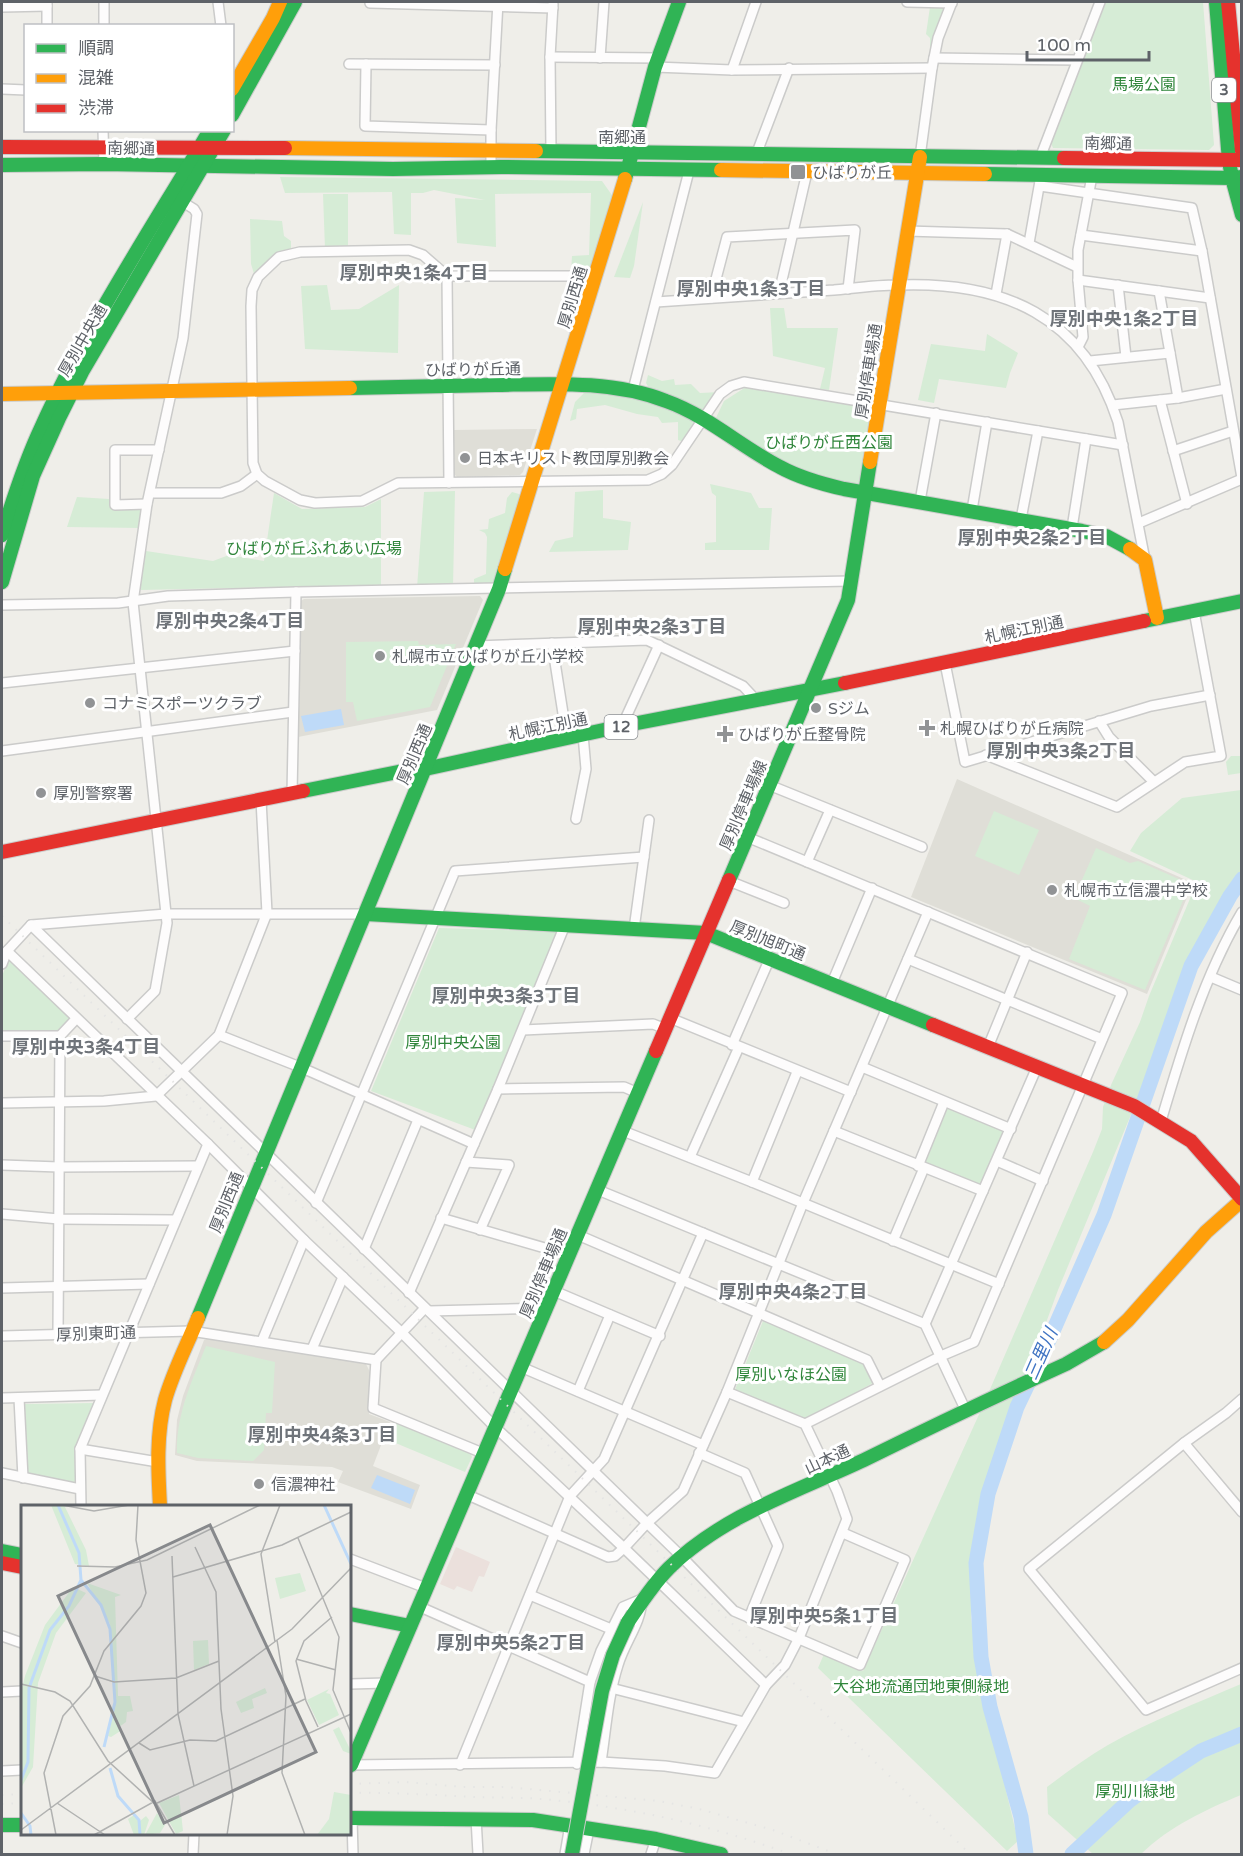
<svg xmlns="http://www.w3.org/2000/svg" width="1243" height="1856" font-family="'Varela Round','Noto Sans JP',sans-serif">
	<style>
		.education { fill: #dfded7 }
		.medical { fill: #ebe0dc }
		.green { fill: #d6ecd6 }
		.water { fill: #bedaf8 }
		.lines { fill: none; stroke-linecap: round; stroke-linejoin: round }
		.river { stroke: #bedaf8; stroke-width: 15 }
		.street-casing { stroke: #cbcbca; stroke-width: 12 }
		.fast-casing { stroke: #cbcccb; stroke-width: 16 }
		.slow-casing { stroke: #cbcccb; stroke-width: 16 }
		.jam-casing { stroke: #cbcccb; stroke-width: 16 }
		.street { stroke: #fdfcfc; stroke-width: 9 }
		.fast { stroke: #30b455; stroke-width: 14 }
		.slow { stroke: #ff9f0a; stroke-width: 14 }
		.jam { stroke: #e5322d; stroke-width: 14 }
		.rail { stroke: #e5e5e4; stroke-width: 2; stroke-dasharray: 1.5 8; stroke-linecap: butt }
		.fast-bridge-casing { stroke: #cbcccb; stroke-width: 16; stroke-linecap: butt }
		.fast-bridge { stroke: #30b455; stroke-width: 14 }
		.poi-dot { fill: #919395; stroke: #fff; stroke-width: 2 }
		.labels { text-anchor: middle; stroke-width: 6; stroke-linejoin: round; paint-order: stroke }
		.shield { fill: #fff; stroke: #8e9195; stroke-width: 1.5 }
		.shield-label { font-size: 15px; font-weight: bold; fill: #5e6268 }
		.park-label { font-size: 16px; fill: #30863b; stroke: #fff }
		.street-label { font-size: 16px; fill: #5e6268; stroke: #fff }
		.poi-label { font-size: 16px; fill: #5e6268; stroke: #fff; text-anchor: start }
		.neighbourhood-label { font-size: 18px; font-weight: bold; fill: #6f747a; stroke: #fff }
		.water-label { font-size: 18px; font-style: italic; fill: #4074c3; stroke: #fff }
		.inset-river { fill: none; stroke: #bedaf8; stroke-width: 3 }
		.inset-road { fill: none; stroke: #b1b2b1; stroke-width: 1.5 }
		.view { fill: #87898c; fill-opacity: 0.15; stroke: #87898c; stroke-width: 3 }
		.inset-edge { fill: none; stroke: #5e6268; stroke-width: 3 }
	</style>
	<rect width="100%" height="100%" fill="#efeee9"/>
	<g class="education">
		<path d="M537,429L523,472L520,475L457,477L454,474V430Z"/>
		<path d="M480,596L483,600L437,710L298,737L301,601L304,599Z"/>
		<path d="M957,779L1193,883L1147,994L911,897Z"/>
		<path d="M210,1338L366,1364L370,1372L369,1414L390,1422L373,1466L420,1485L411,1509L338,1482L343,1471L332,1467L197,1461L175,1455L177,1420L183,1396L204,1340Z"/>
	</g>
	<path class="medical" d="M456,1547L490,1562L484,1577L479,1576L472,1592L457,1586L454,1590L440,1584Z"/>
	<g class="green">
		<path d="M1106,2H1203L1214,145L1209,150L1053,148L1051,143Z"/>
		<path d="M930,7H946L930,66V38L926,34Z"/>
		<path d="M280,177L602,181L614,198L594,273H571L572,256L589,255L591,193L495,194L496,247L457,243L455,198L485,200L434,190L423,193H411V235L394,234L392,192L285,193Z"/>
		<path d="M323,194H348V249H325Z"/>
		<path d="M643,202L634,266L630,278L614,277Z"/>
		<path d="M250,219L282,221L284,236L291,241V251L255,277L251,264Z"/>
		<path d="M327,285L331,310L359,309L399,285L398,353L305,349L301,286Z"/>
		<path d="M770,308H784L787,328H838L829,390L820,389L825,368L773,356Z"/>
		<path d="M987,334L1018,353L1010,373L1006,388L939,379L934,403L918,400L931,344L985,351Z"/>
		<path d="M648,375L662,381L674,379L675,385L691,384L700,393L720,392L703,416L653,395L646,383Z"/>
		<path d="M746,387L873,409L862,486L808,478L714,422L724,401Z"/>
		<path d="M586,391L652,399L690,416L696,430L684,442L678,440V422L662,423L658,417L637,414L605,405L577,409L576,419L570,421L575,402Z"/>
		<path d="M710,484L751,493L759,508H772L769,550H705V543L716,542V496L712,493Z"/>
		<path d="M603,490V518L631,522L628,550L549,552L555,541L573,537L575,492Z"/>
		<path d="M455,491L453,587L417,588L424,492Z"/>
		<path d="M512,492L519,494L522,504L497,580L491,586L474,589V579L486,574L487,537L485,533L479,530L488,529L489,519L505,513L507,498Z"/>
		<path d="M274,493L302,509L365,507L381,499V585L141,590L139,587L146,551L213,561L229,555L264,561Z"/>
		<path d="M77,497L109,499L116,507H145L141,528L67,527Z"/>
		<path d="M418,641L419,645L456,644L430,707L357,721L353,702H346V642Z"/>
		<path d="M1231,756H1241V773L1228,775L1226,762Z"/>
		<path d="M1241,790V879L1228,894L1197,946L1145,1081L1058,1290L981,1501L971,1560V1617L978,1673L1018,1841L1007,1851L818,1668L824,1654L863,1671L981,1410L1093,1152L1102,1129L1103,1107L1111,1085L1140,1022L1149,996L1197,882L1130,851L1141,833L1182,798Z"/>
		<path d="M994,811L1039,830L1019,875L975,856Z"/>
		<path d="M1096,848L1130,863L1138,861L1190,884L1145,990L1069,959L1090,906L1074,898Z"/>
		<path d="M439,928L559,932L478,1131L371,1091Z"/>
		<path d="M9,958L72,1019L60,1033L2,1034V976Z"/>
		<path d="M947,1106L1008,1131L982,1188L921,1165Z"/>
		<path d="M763,1321L862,1362L873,1383L805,1420L734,1392Z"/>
		<path d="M206,1346L275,1362L272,1413H266L264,1450L253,1461L198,1458L177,1453C176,1414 192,1381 206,1346Z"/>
		<path d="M96,1403L75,1452L76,1483L27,1475L25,1404Z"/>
		<path d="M394,1420L470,1452L472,1457L465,1472L386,1439Z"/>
		<path d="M1241,1684V1795C1205,1810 1170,1826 1141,1854H1093L1048,1814L1047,1787C1067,1772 1086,1758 1108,1745C1150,1721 1197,1703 1241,1684Z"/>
	</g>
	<g class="water">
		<path d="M341,709L344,725L305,732L301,716Z"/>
		<path d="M377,1475L415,1490L410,1504L371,1488Z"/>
	</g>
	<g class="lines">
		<g class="river">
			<path d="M1026,1854L1021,1817L990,1707L981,1657L976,1563L988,1494L1017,1407L1050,1338L1104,1215L1191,966L1230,896L1242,879"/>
			<path d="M1072,1854L1129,1801L1157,1780L1201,1751L1242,1734"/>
		</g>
		<defs>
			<g id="street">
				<path d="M218,2L221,26"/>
				<path d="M370,2V3L553,8"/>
				<path d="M907,2L952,3"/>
				<path d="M2,7L47,6"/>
				<path d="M47,26V2"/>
				<path d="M104,26V2"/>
				<path d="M550,57L658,58"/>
				<path d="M600,58L604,2"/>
				<path d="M934,58L1077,60"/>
				<path d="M349,64L495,65"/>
				<path d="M366,64L365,126L491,130"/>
				<path d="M655,67L732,70L932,68"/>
				<path d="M732,70L756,2"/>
				<path d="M2,89L26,90"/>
				<path d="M103,130L104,164"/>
				<path d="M551,151L550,57L553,4"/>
				<path d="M756,155L789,68"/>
				<path d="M920,157L932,68L938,38L952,2"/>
				<path d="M1040,158L1100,2"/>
				<path d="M491,167V130L498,2"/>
				<path d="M1040,186L1192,208L1202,251L1242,478"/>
				<path d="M907,231L1007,234L1077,267"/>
				<path d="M1081,235L1202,251"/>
				<path d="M1029,243L1040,181"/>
				<path d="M447,276H596"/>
				<path d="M1078,280L1210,298"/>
				<path d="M1118,285L1126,357"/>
				<path d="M1159,291L1178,398"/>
				<path d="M779,293L807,172"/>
				<path d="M996,294L1007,234"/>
				<path d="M711,298L727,237L855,230L848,289"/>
				<path d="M656,302C716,298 775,294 834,290C855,288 877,285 898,285C1004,281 1084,316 1118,422L1145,560"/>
				<path d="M1078,347L1083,337L1078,280V250L1092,176"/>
				<path d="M1090,361L1170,353"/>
				<path d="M633,390L689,171"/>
				<path d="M1160,400L1187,504"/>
				<path d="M1113,405L1178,398L1226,389"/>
				<path d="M1173,451L1233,431"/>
				<path d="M449,483L447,276L423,255L409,250L300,252L279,257L258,277L252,290L251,306L253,463L257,474L265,481L300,500L315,503L362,501L398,483L648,480L662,474L672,465L720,394L731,386L744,382L1123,445"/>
				<path d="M151,493H221L241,486L257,474"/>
				<path d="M920,501L936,413"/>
				<path d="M147,504L115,505V450H159"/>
				<path d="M972,510L987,422"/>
				<path d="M1021,519L1038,431"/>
				<path d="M1139,523L1242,479"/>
				<path d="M1072,528L1086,439"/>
				<path d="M2,605L118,603L168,596L296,592L851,581"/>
				<path d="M552,643L567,739"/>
				<path d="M476,646L647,640L743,686L757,701"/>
				<path d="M945,663L965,762L1151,706L1210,695"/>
				<path d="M2,683L295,651"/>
				<path d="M1099,721L1109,737L1154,782"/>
				<path d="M622,726L659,645"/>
				<path d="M2,751L293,712"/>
				<path d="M986,755L1117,807L1185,762L1221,756L1194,611"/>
				<path d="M769,785L922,847"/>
				<path d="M292,794L296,592"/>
				<path d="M576,819L586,769L583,735"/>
				<path d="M747,837L1122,993L974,1342L941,1356L805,1424"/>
				<path d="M807,862L830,810"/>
				<path d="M729,881L784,903"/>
				<path d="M31,925L681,1556L734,1611L860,1665L905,1560L843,1533"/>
				<path d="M634,929L649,820"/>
				<path d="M7,951L208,1144L304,1240L402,1333L496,1428L624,1548L766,1685"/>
				<path d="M908,959L1102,1039"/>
				<path d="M2,964L7,951L31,925L166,914H366"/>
				<path d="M1211,977L1242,990"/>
				<path d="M832,983L872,888"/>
				<path d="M670,1018L851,1092"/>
				<path d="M127,1019L155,991L167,923L133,602L147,504L183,338L197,214L194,209L181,201"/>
				<path d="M523,1030L653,1024L666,1029"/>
				<path d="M219,1035L300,1067L474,1144"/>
				<path d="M2,1036H60"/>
				<path d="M732,1045L770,958"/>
				<path d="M988,1047L1027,952"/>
				<path d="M862,1067L1011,1129"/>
				<path d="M498,1089L624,1087L638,1093"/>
				<path d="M2,1103L104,1101L156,1096L219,1035L267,913L261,800"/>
				<path d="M1161,1121C1182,1050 1204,976 1242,912"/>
				<path d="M623,1131L752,1182L999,1284"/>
				<path d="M834,1131L983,1191"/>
				<path d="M690,1157L739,1047"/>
				<path d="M997,1161L1043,1181"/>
				<path d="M466,1162L509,1165L480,1230"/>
				<path d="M2,1165L59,1167L197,1166"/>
				<path d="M918,1166L944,1102"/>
				<path d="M752,1182L797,1072"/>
				<path d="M598,1190L925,1324L966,1411"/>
				<path d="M316,1203L455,871L644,857"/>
				<path d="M2,1214L59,1219L175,1220"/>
				<path d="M441,1218L569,1255"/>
				<path d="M578,1235L867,1360L880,1386"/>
				<path d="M893,1241L924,1168"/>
				<path d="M364,1249L418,1120"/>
				<path d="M2,1288L149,1284"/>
				<path d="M554,1291L660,1336"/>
				<path d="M409,1293L498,1089L565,925"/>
				<path d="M429,1311L546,1308"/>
				<path d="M925,1324L1037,1067"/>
				<path d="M58,1334L60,1036L76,1019"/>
				<path d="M2,1336L191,1331L376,1360L425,1308"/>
				<path d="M262,1341L304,1240"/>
				<path d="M312,1349L343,1277"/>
				<path d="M376,1360L373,1408L485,1454"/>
				<path d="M521,1367L703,1445"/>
				<path d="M578,1391L610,1315"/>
				<path d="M2,1398L102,1395"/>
				<path d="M19,1398L23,1478"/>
				<path d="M1242,1399L1226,1413L1184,1443L1029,1569L1146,1710L1242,1668"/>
				<path d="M1184,1443L1242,1512"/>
				<path d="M80,1449L158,1462"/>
				<path d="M699,1453L745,1473L778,1546L749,1618"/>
				<path d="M2,1473L80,1489"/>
				<path d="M468,1495L608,1557L615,1556L624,1548L647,1523L683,1491L727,1392L803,1203L928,912"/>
				<path d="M81,1506L80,1449L208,1144"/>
				<path d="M350,1559L426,1588"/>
				<path d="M530,1595L611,1629"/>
				<path d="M418,1606L590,1682"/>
				<path d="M2,1636L22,1643"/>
				<path d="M350,1684L386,1683"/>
				<path d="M611,1688L744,1722"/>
				<path d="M2,1692L22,1691"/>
				<path d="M577,1764L590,1682L601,1651L623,1607L642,1599C641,1624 625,1641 618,1665C608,1696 606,1729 601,1762"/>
				<path d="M350,1765L601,1762L665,1766L715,1773L766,1685L785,1665L799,1638L847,1519L837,1491L805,1424L727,1392"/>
				<path d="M460,1765L570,1496L604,1459L703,1233"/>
				<path d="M2,1771L22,1770"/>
				<path d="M352,1818L353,1854"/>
				<path d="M476,1818L478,1854"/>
				<path d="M193,1854L194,1834"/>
				<path d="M565,1854L570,1825"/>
				<path d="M584,1854L589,1829"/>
				<path d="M651,1854L656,1839"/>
			</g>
			<g id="fast">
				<path d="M1216,2L1229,161L1232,178L1242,177"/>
				<path d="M232,115L295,2"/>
				<path d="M536,151L1064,158"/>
				<path d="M2,165L104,164L393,169L501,167L721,170"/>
				<path d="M985,174L1232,178L1242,215"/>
				<path d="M625,179L655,67L679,2"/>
				<path d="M350,388C398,387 447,386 495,385C552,384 612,380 666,401C708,416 741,447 780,467C800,478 822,484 844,489L1082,531L1106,536L1130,549"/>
				<path d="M2,535C13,499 25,462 41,428C88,324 152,228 210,130"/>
				<path d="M2,582L33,476L60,416L82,372L224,130"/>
				<path d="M1144,621L1242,601"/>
				<path d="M303,791L398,772L425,769L622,726L845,683"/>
				<path d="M729,880L848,600L870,462"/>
				<path d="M366,914L706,933L933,1025"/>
				<path d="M198,1318L499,589L505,569"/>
				<path d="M2,1551L22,1555"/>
				<path d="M350,1614L410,1626"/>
				<path d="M628,1622C641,1603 653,1584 669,1568C723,1515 798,1491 864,1460C931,1427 998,1395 1066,1364L1104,1342"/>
				<path d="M351,1765L656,1051"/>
				<path d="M350,1818L533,1820L656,1839L721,1854"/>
				<path d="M2,1825H22"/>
			</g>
			<g id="slow">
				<path d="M232,89L273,18L280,2"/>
				<path d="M285,148L536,151"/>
				<path d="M721,170L985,174"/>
				<path d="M2,394L350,388"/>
				<path d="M870,462L920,157"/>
				<path d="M1130,549L1145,560L1157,618"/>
				<path d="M505,569L625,179"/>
				<path d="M1104,1342L1128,1320L1206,1232L1242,1200"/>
				<path d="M160,1506C158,1470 156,1434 165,1400C173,1372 187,1345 198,1318"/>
			</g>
			<g id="jam">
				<path d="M1228,2L1242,151"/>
				<path d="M2,147L285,148"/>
				<path d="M1064,158L1242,160"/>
				<path d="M845,683L1144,621"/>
				<path d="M2,852L303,791"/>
				<path d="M933,1025L1134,1106L1191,1141L1242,1199"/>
				<path d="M656,1051L729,880"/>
				<path d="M2,1563L22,1567"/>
			</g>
		</defs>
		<use href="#street" class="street-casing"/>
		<use href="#fast" class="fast-casing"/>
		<use href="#slow" class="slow-casing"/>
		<use href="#jam" class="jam-casing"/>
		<use href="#street" class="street"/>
		<use href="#fast" class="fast"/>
		<use href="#slow" class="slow"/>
		<use href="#jam" class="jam"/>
		<g class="rail">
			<path d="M2,916L970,1854"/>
			<path d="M350,1784L406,1782L463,1787H507L659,1801L699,1809L773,1830L836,1854"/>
			<path d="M350,1793C391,1792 432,1795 473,1797C495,1798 519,1797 541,1799C626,1806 711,1825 790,1854"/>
			<path d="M2,1795L22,1794"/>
			<path d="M2,1804L22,1803"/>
		</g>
		<defs>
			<path id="fast-bridge" d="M572,1854L602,1691L613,1655L628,1622"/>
		</defs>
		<use href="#fast-bridge" class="fast-bridge-casing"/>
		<use href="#fast-bridge" class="fast-bridge"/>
	</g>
	<g class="poi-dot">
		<rect x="790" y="164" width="16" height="16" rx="3"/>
		<circle cx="465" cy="458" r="6"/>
		<circle cx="380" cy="656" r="6"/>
		<circle cx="90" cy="703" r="6"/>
		<circle cx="816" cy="708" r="6"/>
		<path d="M924 719h6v6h6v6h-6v6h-6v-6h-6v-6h6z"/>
		<path d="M722 725h6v6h6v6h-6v6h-6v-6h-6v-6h6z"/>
		<circle cx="41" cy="793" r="6"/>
		<circle cx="1052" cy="890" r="6"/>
		<circle cx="259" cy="1484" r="6"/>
	</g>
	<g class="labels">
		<g class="shield">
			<rect x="1212" y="78" width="24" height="24" rx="4.5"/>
			<rect x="604.5" y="715" width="33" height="24" rx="4.5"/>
		</g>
		<g class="shield-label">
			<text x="1224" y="95">3</text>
			<text x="621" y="732">12</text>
		</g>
		<g class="park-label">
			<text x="1144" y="90">馬場公園</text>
			<text x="829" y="448">ひばりが丘西公園</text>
			<text x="314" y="554">ひばりが丘ふれあい広場</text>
			<text x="453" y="1048">厚別中央公園</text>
			<text x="791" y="1380">厚別いなほ公園</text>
			<text x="921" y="1692">大谷地流通団地東側緑地</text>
			<text x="1135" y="1797">厚別川緑地</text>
		</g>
		<g class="street-label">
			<text x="622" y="143">南郷通</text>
			<text transform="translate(1108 143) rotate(1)" y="6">南郷通</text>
			<text transform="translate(131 148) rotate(1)" y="6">南郷通</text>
			<text transform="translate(572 297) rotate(-73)" y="6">厚別西通</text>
			<text transform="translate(82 340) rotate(-60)" y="6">厚別中央通</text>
			<text transform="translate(473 369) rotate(-1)" y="6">ひばりが丘通</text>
			<text transform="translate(868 371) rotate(-81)" y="6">厚別停車場通</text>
			<text transform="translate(1024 629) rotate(-12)" y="6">札幌江別通</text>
			<text transform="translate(548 726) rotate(-12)" y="6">札幌江別通</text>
			<text transform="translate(414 754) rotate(-67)" y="6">厚別西通</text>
			<text transform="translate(743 805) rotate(-67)" y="6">厚別停車場線</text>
			<text transform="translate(768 940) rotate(22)" y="6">厚別旭町通</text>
			<text transform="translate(226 1202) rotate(-68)" y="6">厚別西通</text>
			<text transform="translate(543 1273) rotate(-67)" y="6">厚別停車場通</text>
			<text transform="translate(96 1333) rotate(-2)" y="6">厚別東町通</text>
			<text transform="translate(827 1459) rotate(-25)" y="6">山本通</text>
		</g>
		<g class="poi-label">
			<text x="812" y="178">ひばりが丘</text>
			<text x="477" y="464">日本キリスト教団厚別教会</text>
			<text x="392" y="662">札幌市立ひばりが丘小学校</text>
			<text x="102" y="709">コナミスポーツクラブ</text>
			<text x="828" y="714">Sジム</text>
			<text x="940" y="734">札幌ひばりが丘病院</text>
			<text x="738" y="740">ひばりが丘整骨院</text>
			<text x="53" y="799">厚別警察署</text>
			<text x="1064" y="896">札幌市立信濃中学校</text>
			<text x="271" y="1490">信濃神社</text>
		</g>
		<g class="neighbourhood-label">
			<text x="414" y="279">厚別中央1条4丁目</text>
			<text x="751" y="295">厚別中央1条3丁目</text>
			<text x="1124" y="325">厚別中央1条2丁目</text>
			<text x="1032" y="544">厚別中央2条2丁目</text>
			<text x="230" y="627">厚別中央2条4丁目</text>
			<text x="652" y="633">厚別中央2条3丁目</text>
			<text x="1061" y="757">厚別中央3条2丁目</text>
			<text x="506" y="1002">厚別中央3条3丁目</text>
			<text x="86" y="1053">厚別中央3条4丁目</text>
			<text x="793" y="1298">厚別中央4条2丁目</text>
			<text x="322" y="1441">厚別中央4条3丁目</text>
			<text x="824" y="1622">厚別中央5条1丁目</text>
			<text x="511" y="1649">厚別中央5条2丁目</text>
		</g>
		<g class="water-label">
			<text transform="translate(1041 1354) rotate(-66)" y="6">三里川</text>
		</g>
	</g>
	<g transform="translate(21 1505)">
		<rect width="330" height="330" fill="#efeee9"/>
		<path d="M30,0H43L65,45L68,61L54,59ZM279,68L285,86L259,94L254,73ZM66,78L100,90L94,92L97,191H109L112,206L106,207L105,217L98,222L101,225L90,232L87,231L94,200L89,119ZM52,82L65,88L35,128L17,178L12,262L0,283V187L4,171L24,120ZM187,135L188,159L173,165L172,136ZM244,183L246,188L231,194L233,203L220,208L215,197ZM308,184L305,188L309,189L318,210L298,220L286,195ZM318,222L330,246V249L322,246L312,225ZM313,287L330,290V330H296L308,314ZM158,290L162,326L155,329L138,298ZM136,308L144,320L139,328L124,330ZM113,310L119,316L125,311L128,315L123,330H113L107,314Z" fill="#d6ecd6"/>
		<path class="inset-river" d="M303,0L330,59M60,75L80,100L89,124L94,197L83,242M89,263L97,291L118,315L119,330M0,275L7,257L8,183L29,125L48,101L60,75L58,48L37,0M0,308L9,321L10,330"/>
		<path class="inset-road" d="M41,0L73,6L108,0M277,33L318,132L312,185L330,228M174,42L195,87L200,204L212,291L206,330M151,51L157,209M56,61L94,62L126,55L239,0M152,72L261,40L330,7M256,135L265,191L261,268L284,330M254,137L240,49L259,0M275,154L315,165M74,171L93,177L155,173L198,156M0,179L34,187L49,196L87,256L134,299L330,209M157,209L173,281M297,222L285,196L275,156L283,136L311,112M118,238L129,245L169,235L195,236L284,194M36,298L84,330M0,325L271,124L330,63M35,330L23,268L42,211L69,181L83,146L120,101L125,88L115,35L117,0M73,330L134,296L154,330"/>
		<path class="view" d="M189,20L295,247L143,318L37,91Z"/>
		<rect width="330" height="330" class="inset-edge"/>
	</g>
	<rect width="1243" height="1856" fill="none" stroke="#5e6268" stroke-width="6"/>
	<rect x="24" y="24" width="210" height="108" fill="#ffffff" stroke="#bfc0c3" stroke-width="1.5"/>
	<rect x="36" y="44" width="30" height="9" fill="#30b455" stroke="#bfc0c3" stroke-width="1.5"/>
	<text x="78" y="54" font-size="18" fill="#5e6268">順調</text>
	<rect x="36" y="74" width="30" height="9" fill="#ff9f0a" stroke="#bfc0c3" stroke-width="1.5"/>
	<text x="78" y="84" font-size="18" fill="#5e6268">混雑</text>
	<rect x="36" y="104" width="30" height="9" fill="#e5322d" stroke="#bfc0c3" stroke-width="1.5"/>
	<text x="78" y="114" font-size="18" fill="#5e6268">渋滞</text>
	<path d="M1027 51v9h122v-9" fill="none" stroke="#5e6268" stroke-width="3"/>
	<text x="1036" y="51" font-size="18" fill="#5e6268" stroke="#ffffff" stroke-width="4.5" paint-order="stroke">100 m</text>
</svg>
